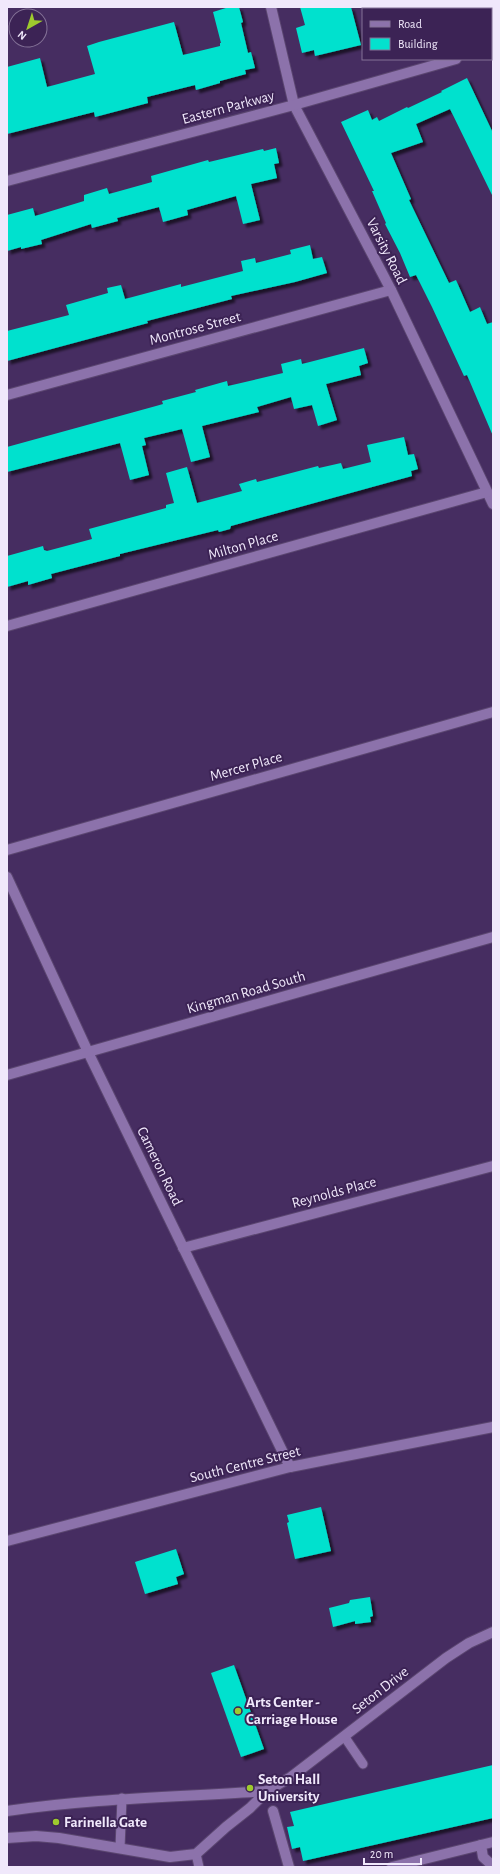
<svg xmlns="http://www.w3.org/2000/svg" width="500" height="1874" font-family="'Alegreya Sans',sans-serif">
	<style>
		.building { fill: #03e1ce; filter: url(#shadow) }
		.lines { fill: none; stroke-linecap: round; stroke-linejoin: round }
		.service-casing { stroke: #5b4670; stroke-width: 11 }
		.pedestrian-casing { stroke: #5b4670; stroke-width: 12 }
		.minor-casing { stroke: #5b4670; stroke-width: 12 }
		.service { stroke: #8c72ab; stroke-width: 9 }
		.pedestrian { stroke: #8c72ab; stroke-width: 10 }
		.minor { stroke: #8c72ab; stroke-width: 10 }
		.poi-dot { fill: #9eca2e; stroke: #3c2355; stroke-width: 1.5 }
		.labels { text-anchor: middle; stroke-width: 4; stroke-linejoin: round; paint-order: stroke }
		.street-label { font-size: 15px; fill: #f0e8fb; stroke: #3c2355 }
		.poi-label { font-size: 15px; font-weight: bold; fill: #f0e8fb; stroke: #3c2355; text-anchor: start }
	</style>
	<defs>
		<filter id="shadow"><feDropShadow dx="3.5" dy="3.5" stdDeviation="1" flood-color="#0009"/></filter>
	</defs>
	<rect width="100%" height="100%" fill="#462d61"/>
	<g class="building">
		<path d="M229,7H239L243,22L241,23L248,53L251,52L255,68L245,70L246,74L220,81V83L196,90L195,85L147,97L148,103L95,117L94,112L7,134V67L40,58L47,87L95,74L87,46L99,42L174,22L183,55L220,46V43H221L213,12Z"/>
		<path d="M300,7H351L361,45L315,56L314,50L302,53L296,28L305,25Z"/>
		<path d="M467,78L493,133V197L450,109L416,124L423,142L391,153L411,199L409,200L449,283L456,280L470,312L480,307L487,324L493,322V436L467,375L464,376L432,307L416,275L410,277L400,253L385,224L386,223L372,191H374L341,122L368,110L372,120L377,117L379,121L407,107L408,108L442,92L441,91Z"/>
		<path d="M276,148L279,163L274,164L277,178L251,184L260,220L243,224L236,196L187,210L188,215L163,222L159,207L117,218L118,221L92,228L91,224L41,240L42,244L21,249V247L7,251V215L33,208L35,216L84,201V195L107,188L109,194L152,182L151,176L208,160L209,162L263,149L264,151Z"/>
		<path d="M310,245L313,259L322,257L327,273L295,282L231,296L232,299L147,321L148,323L7,361V331L69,315L66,305L108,293L107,288L121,285L125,299L181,284V287L243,271L241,261L255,258L256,263L291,254L290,250Z"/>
		<path d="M364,348L368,363L359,366L361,375L326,384L337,420L318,426L312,405L294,409L291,397L257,407L259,412L202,426L210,457L191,462L182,429L144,438L146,445L142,446L149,475L130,480L120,443L7,472V447L156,406L163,404L162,401L196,392L195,390L227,381L228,386L283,373L281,364L301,359L302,364Z"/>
		<path d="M404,437L408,455L414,454L418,469L411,471L412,476L231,526L230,529L219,532L218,530L120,554V556L51,574L52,578L28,585V581L7,587V556L43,546L44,550L47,551L92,539L89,529L166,508V505L174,503L166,473L187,467L197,503L242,491L239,484L256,479L257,482L318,466L319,468L341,463L343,469L371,462L367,445Z"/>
		<path d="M321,1507L331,1551L295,1559L287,1523L289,1522L287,1515Z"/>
		<path d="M176,1549L184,1574L176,1577L178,1584L145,1594L135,1562Z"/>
		<path d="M370,1597L373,1616L370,1617L371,1622L355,1624V1621L333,1627L329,1608L349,1603L350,1600Z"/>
		<path d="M234,1665L264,1749L241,1757L211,1673Z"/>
		<path d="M493,1765V1818L303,1861L300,1847L292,1849L287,1827L294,1826L290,1812Z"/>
	</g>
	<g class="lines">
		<defs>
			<g id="service">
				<path d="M344,1736L363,1764"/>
				<path d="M120,1848L122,1798"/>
				<path d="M196,1854L199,1867"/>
			</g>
			<g id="pedestrian">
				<path d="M273,1811L289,1867"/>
				<path d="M481,1845L483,1857L493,1866"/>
				<path d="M392,1867L493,1842"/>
			</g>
			<g id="minor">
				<path d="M271,7L294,105L391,290L493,504"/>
				<path d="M491,49L493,48"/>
				<path d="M7,181L294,105L456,59"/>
				<path d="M7,395L391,290"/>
				<path d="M7,626L487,492"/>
				<path d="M7,850L493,712"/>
				<path d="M7,877L88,1052L290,1467"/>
				<path d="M7,1075L493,937"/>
				<path d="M183,1248L493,1166"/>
				<path d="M7,1541L290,1467L493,1427"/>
				<path d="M7,1811C93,1798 180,1797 267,1791"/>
				<path d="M7,1838L36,1836L59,1838L170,1857L196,1854L226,1827L250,1808L267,1791L291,1777L446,1658L469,1643L493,1632"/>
			</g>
		</defs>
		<use href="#service" class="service-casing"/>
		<use href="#pedestrian" class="pedestrian-casing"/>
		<use href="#minor" class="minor-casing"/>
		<use href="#service" class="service"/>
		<use href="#pedestrian" class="pedestrian"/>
		<use href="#minor" class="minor"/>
	</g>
	<g class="poi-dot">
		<circle cx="238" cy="1711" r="4"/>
		<circle cx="250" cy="1788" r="4"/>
		<circle cx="56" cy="1822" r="4"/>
	</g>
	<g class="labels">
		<g class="street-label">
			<text transform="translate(228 107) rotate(-15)" y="5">Eastern Parkway</text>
			<text transform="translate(387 251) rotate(63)" y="5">Varsity Road</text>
			<text transform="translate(195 328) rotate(-15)" y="5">Montrose Street</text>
			<text transform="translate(243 545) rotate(-16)" y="5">Milton Place</text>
			<text transform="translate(246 766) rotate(-16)" y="5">Mercer Place</text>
			<text transform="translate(246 992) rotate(-16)" y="5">Kingman Road South</text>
			<text transform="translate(160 1166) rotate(64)" y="5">Cameron Road</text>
			<text transform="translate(334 1192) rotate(-15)" y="5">Reynolds Place</text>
			<text transform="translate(245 1464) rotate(-14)" y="5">South Centre Street</text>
			<text transform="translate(380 1690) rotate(-38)" y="5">Seton Drive</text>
		</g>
		<g class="poi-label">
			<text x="246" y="1707">Arts Center -<tspan x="246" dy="17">Carriage House</tspan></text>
			<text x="258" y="1784">Seton Hall<tspan x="258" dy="17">University</tspan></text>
			<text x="64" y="1827">Farinella Gate</text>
		</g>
	</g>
	<rect width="500" height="1874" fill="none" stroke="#f0e8fb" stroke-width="16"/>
	<rect x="362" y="8" width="130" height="52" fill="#3c2355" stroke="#847297"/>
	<rect x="370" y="21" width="20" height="6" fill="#8c72ab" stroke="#847297"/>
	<text x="398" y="28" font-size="12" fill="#f0e8fb">Road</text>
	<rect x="370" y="38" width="20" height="12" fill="#03e1ce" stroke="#847297"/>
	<text x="398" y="48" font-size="12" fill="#f0e8fb">Building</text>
	<g transform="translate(28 28) rotate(219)"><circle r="19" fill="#3c2355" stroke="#847297"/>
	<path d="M0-3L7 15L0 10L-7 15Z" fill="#9eca2e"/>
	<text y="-6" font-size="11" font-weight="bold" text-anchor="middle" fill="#f0e8fb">N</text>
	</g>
	<path d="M364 1858v6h57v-6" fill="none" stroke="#f0e8fb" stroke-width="2"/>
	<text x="370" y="1858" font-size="12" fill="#f0e8fb" stroke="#3c2355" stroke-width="3" paint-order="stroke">20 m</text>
</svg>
